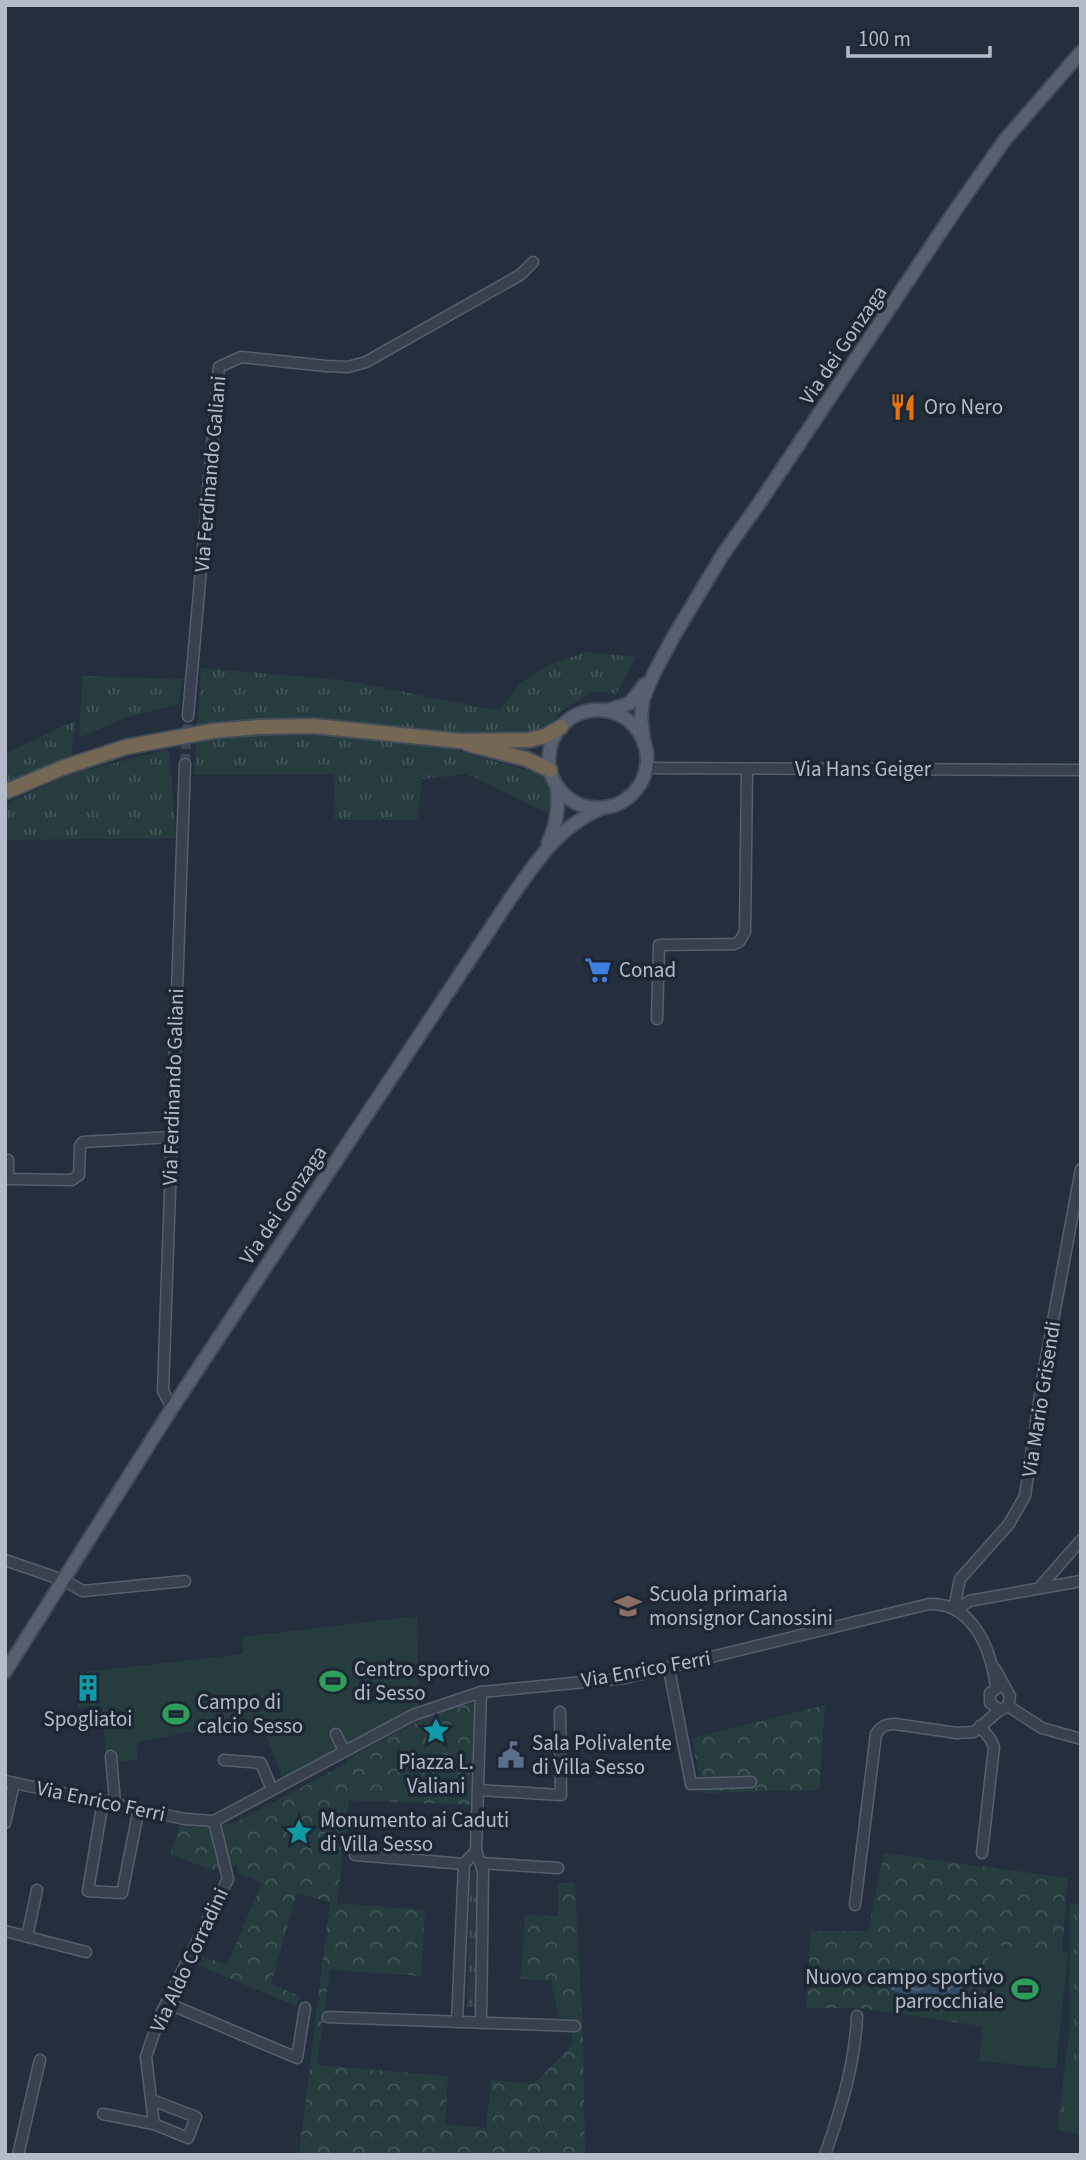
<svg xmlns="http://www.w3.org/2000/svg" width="1086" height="2160" font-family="'Source Sans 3',sans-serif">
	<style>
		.grass { fill: url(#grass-tufts) }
		.park { fill: url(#park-crowns) }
		.pitch { fill: #263c3f }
		.water { fill: url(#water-waves) }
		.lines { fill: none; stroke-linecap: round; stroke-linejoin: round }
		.minor-tunnel { stroke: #3a4453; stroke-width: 10; stroke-dasharray: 10 5; stroke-linecap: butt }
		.minor-casing { stroke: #565f6c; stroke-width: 13 }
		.major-casing { stroke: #414a57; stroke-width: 16 }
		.highway-casing { stroke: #434c59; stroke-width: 18 }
		.minor { stroke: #38414e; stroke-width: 10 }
		.major { stroke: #56606e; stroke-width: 12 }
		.highway { stroke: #746855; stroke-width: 14 }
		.labels { text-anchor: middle; stroke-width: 7; stroke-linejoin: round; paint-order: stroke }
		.street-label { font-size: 21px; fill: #b4bcc9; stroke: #1d2633 }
		.poi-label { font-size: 21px; fill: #b4bcc9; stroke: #1d2633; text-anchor: start }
	</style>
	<defs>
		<pattern id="grass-tufts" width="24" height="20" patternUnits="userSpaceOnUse" patternTransform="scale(1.75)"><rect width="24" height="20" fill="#263c3f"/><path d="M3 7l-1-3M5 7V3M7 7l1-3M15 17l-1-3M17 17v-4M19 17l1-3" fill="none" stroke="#435659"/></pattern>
		<pattern id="park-crowns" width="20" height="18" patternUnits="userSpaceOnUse" patternTransform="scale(1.75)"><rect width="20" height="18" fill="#263c3f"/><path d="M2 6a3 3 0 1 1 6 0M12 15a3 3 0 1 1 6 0" fill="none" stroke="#435659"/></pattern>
		<pattern id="water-waves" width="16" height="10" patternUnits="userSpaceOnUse" patternTransform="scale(1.75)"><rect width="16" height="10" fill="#394c67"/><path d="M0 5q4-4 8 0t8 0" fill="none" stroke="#53647b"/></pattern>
	</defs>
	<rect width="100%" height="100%" fill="#242f3e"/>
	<g class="grass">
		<path d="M586,652L636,657L616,694L592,691L558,714L552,727L527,733H462L459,752L549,776L553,799L546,812L467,774L422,779L417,820H335L334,774L194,775L201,668L350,681L478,707L500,710L520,683L553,663Z"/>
		<path d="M82,676L182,679L179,704L127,717L79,738Z"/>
		<path d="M76,720L71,758L5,786V754Z"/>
		<path d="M169,749L176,838L5,840V804L71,774Z"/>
		<path d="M476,1867L478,1873L475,2007H467L470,1873Z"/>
		<path d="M1070,1904H1081V2135L1057,2130L1069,2034Z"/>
	</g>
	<g class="park">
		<path d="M480,1702L478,1805L349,1800L337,1903L425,1910L421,1976L330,1970L317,2065L448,2076L445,2124L486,2128L491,2080L534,2084L572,2045V2019L559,2018L551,1981L521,1979L525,1915L558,1916V1883H575L583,2035L585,2155H299L330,1902L297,1893L271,1984L300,1996L296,2006L195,1964L198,1955L227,1965L262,1883L239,1873L237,1865L212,1870L170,1854L180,1825L195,1827L234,1823L347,1763L348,1758C389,1737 434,1708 480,1702Z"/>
		<path d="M825,1705L819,1790L702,1793L692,1738Z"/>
		<path d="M884,1853L1068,1878L1062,1952L990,1945L982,2026L858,2008H806L811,1931H868Z"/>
	</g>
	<g class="pitch">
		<path d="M417,1616L419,1709L283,1780L260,1719L137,1742L138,1759L107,1763L101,1706L78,1708L75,1673L243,1654L242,1637Z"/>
		<path d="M990,1945L1068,1953L1056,2069L979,2061Z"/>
		<path d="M1067,2088L1081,2089V2132L1063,2131Z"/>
	</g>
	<path class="water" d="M901,1968L956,1980L962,1985L963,1995L957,2003L949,2005L899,1993L891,1989L889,1979L891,1973Z"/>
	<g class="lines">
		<path class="minor-tunnel" d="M185,764L188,716"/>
		<defs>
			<g id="minor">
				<path d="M188,716L219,367L241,357L326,366L348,367L366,362L520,275L533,262"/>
				<path d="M646,768L1081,770"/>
				<path d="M657,1019L659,945L734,944L739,942L745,932L747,769"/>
				<path d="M8,1160V1179L72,1180L79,1175L80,1146L83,1142L172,1137"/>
				<path d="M172,1408L163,1391L185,764"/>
				<path d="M5,1560L63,1580L83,1591L185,1581"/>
				<path d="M1039,1588L1081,1540"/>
				<path d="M954,1608L960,1579L1009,1524L1025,1496L1043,1375L1081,1169"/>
				<path d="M957,1610L969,1601L1081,1581"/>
				<path d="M669,1669L691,1784L751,1782"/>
				<path d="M995,1669L1010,1696L1008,1706"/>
				<path d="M1008,1706L1042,1728L1081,1739"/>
				<path d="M980,1726L991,1740L994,1747L982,1853"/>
				<path d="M336,1734L344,1751"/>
				<path d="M111,1756L115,1803"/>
				<path d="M224,1760L261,1763L272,1790"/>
				<path d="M5,1781L185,1819L214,1821L413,1715L481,1692L625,1678L929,1604C974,1602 992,1652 996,1689L990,1693V1703L1000,1710L1008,1706"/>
				<path d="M478,1790L561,1795L560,1712"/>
				<path d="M103,1801L88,1891L122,1893L139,1808"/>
				<path d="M5,1823L14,1783"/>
				<path d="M476,1851L483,1871L481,2023"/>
				<path d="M355,1855L464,1864"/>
				<path d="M481,1863L558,1868"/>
				<path d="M855,1905L876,1734C881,1727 885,1724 895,1724L957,1733L974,1732L1000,1710"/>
				<path d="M5,1931L86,1952"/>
				<path d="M27,1937L37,1890"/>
				<path d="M167,2003L297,2058L305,2008"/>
				<path d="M328,2017L575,2026"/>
				<path d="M457,2022L464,1864L476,1851L481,1692"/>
				<path d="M152,2100L196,2117L188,2138L154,2124L146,2057L159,2018L228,1879L214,1821"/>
				<path d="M103,2114L154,2124"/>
				<path d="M18,2155L40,2060"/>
				<path d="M825,2155C841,2109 855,2064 857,2016"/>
			</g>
			<g id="major">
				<circle cx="598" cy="759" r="49"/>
				<path d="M606,711L630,703L645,684"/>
				<path d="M644,744L641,717L643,699L654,673L675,634L723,554L760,502L952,215L1004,141L1081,52"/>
				<path d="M548,843C557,823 559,808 557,786"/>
				<path d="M5,1672L172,1408L510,899C538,860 556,828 602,808"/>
			</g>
			<g id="highway">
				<path d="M468,744L526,759L550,770"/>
				<path d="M5,792L62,768L126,747L212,731L258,727L314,726L460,741L529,740L545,736L561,727"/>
			</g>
		</defs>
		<use href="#minor" class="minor-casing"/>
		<use href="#major" class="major-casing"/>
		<use href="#highway" class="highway-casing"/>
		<use href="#minor" class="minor"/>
		<use href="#major" class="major"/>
		<use href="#highway" class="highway"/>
	</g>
	<defs>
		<symbol id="restaurant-bare" viewBox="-9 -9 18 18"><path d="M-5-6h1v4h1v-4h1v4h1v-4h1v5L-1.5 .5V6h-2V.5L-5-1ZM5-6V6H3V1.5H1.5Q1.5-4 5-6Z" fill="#e8710a" stroke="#1d2633" stroke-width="2.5" paint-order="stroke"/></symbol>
		<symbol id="supermarket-bare" viewBox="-9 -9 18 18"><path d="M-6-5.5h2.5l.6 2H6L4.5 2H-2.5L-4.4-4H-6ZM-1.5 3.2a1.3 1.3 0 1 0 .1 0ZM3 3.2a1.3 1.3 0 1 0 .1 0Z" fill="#3f7fe0" stroke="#1d2633" stroke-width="2.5" paint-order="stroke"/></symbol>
		<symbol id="school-bare" viewBox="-9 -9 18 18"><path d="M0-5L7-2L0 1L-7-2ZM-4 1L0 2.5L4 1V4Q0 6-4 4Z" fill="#8d6e63" stroke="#1d2633" stroke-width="2.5" paint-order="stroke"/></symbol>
		<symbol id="stadium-bare" viewBox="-9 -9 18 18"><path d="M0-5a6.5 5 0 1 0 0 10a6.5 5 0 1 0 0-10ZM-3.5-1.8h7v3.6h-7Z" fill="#2e9e5b" stroke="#1d2633" stroke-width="2.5" paint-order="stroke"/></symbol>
		<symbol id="building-bare" viewBox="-9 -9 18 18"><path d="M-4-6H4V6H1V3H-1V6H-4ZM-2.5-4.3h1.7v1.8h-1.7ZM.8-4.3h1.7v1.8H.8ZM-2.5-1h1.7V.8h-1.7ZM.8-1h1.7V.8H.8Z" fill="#0f9aa8" stroke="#1d2633" stroke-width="2.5" paint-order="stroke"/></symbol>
		<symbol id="sight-bare" viewBox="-9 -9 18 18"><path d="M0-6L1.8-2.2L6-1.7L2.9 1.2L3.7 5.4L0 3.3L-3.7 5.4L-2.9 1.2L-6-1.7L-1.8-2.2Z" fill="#0f9aa8" stroke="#1d2633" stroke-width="2.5" paint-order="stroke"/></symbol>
		<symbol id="civic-bare" viewBox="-9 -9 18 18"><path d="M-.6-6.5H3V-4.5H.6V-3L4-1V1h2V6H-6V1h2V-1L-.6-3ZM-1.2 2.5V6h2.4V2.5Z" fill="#5c6f8a" stroke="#1d2633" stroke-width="2.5" paint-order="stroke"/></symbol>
	</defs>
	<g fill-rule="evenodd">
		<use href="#restaurant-bare" x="884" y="388" width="38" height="38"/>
		<use href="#supermarket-bare" x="579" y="951" width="38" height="38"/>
		<use href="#school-bare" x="609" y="1587" width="38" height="38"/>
		<use href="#stadium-bare" x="314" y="1662" width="38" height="38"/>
		<use href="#building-bare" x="69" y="1669" width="38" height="38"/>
		<use href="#stadium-bare" x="157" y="1695" width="38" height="38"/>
		<use href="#sight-bare" x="417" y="1712" width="38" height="38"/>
		<use href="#civic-bare" x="492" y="1736" width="38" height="38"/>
		<use href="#sight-bare" x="280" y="1813" width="38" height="38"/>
		<use href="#stadium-bare" x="1006" y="1970" width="38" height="38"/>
	</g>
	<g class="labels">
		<g class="street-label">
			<text transform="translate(843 345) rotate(-56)" y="7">Via dei Gonzaga</text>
			<text transform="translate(210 474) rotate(-85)" y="7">Via Ferdinando Galiani</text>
			<text x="863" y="776">Via Hans Geiger</text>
			<text transform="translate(173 1087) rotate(-88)" y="7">Via Ferdinando Galiani</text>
			<text transform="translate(283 1205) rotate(-56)" y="7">Via dei Gonzaga</text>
			<text transform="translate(1041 1399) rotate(-81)" y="7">Via Mario Grisendi</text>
			<text transform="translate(646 1669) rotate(-10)" y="7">Via Enrico Ferri</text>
			<text transform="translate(101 1801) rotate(12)" y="7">Via Enrico Ferri</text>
			<text transform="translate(189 1960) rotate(-65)" y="7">Via Aldo Corradini</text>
		</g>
		<g class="poi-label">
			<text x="924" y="414">Oro Nero</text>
			<text x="619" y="977">Conad</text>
			<text x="649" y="1601">Scuola primaria<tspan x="649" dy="24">monsignor Canossini</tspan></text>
			<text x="354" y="1676">Centro sportivo<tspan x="354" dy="24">di Sesso</tspan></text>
			<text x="197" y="1709">Campo di<tspan x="197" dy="24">calcio Sesso</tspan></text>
			<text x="88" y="1726" text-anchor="middle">Spogliatoi</text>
			<text x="532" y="1750">Sala Polivalente<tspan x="532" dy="24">di Villa Sesso</tspan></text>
			<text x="436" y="1769" text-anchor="middle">Piazza L.<tspan x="436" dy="24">Valiani</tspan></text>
			<text x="320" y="1827">Monumento ai Caduti<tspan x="320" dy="24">di Villa Sesso</tspan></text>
			<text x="1004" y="1984" text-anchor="end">Nuovo campo sportivo<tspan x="1004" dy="24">parrocchiale</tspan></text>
		</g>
	</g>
	<rect width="1086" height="2160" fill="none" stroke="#b4bcc9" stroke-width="14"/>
	<path d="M848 46v10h142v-10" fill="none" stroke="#b4bcc9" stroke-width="3.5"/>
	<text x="858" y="46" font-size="21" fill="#b4bcc9" stroke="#1d2633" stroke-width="5" paint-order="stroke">100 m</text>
</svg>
